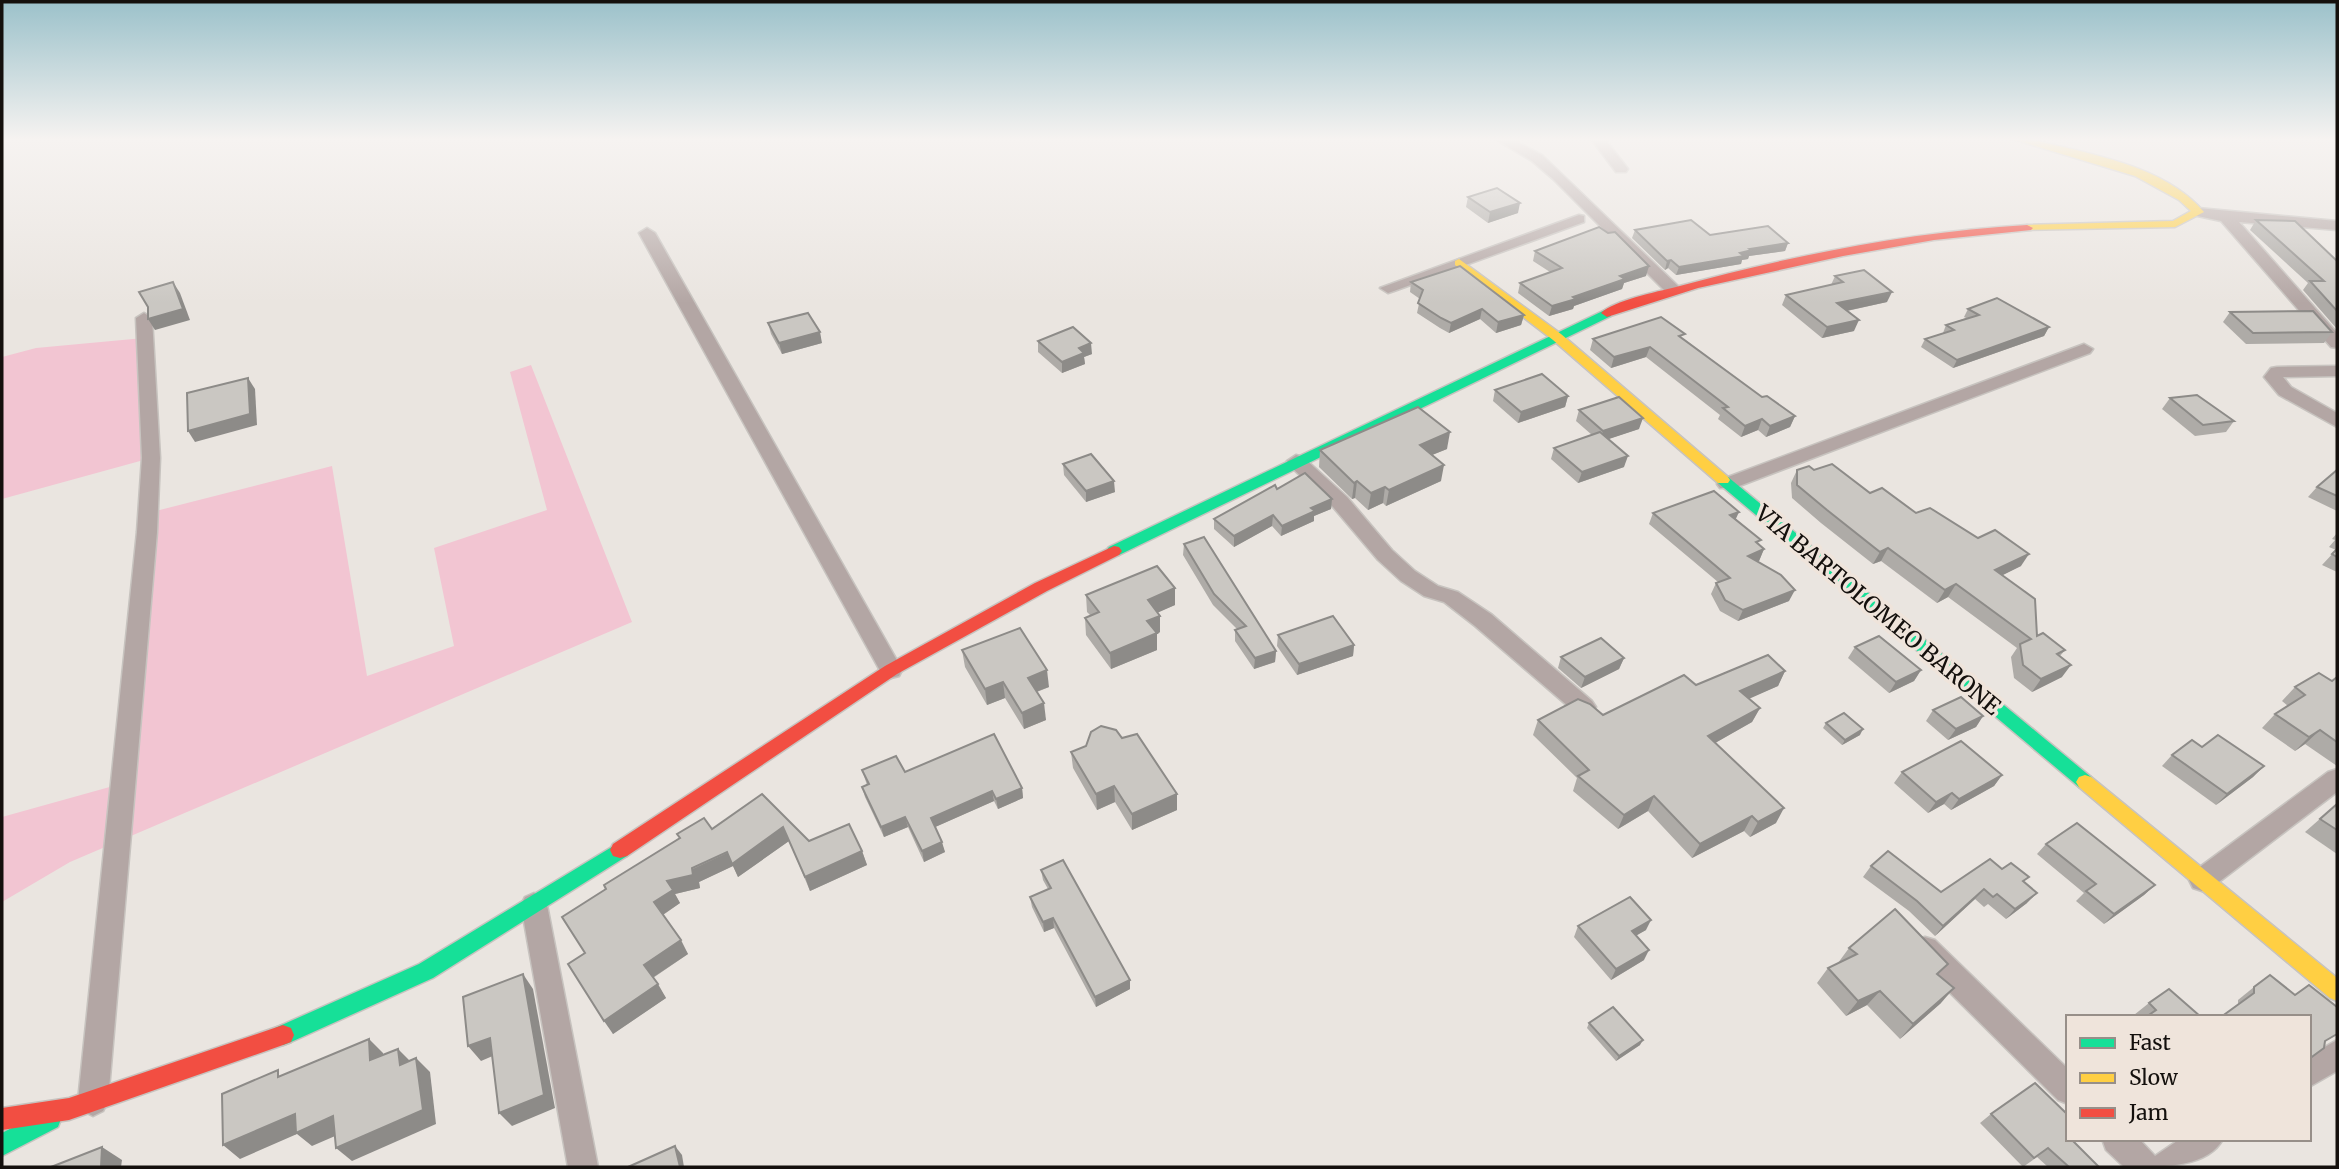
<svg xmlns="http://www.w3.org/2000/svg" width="2339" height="1169" font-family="Merriweather,serif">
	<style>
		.green { fill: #f2c5d2 }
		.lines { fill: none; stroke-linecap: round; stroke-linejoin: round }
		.street-casing { stroke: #c7c3bf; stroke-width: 3 }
		.fast-casing { stroke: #c7c3bf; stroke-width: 3 }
		.slow-casing { stroke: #c7c3bf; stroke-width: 3 }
		.jam-casing { stroke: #c7c3bf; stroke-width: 3 }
		.street { fill: #b3a6a4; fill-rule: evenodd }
		.fast { fill: #16e098; fill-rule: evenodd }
		.slow { fill: #ffcf43; fill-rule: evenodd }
		.jam { fill: #f24e42; fill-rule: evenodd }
		.wall { fill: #aeaba7 }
		.shaded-wall { fill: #8d8b88 }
		.building { fill: #cac7c2; stroke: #8d8b88; stroke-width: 2 }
		.labels { text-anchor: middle; stroke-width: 7; stroke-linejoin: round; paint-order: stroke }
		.street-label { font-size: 23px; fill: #14100d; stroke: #efe4db }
	</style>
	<rect width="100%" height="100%" fill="#eae5e0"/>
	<g class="green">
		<path d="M144,338L151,458L2,499V357L36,348Z"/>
		<path d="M531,365L632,622L70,862L2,902V817L124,783L148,513L332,466L367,676L454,646L434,548L547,510L510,372Z"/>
	</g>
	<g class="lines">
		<defs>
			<g id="street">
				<path d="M1495,139H1512L1542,155L1679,287V293H1667L1553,179L1532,161Z"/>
				<path d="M1591,139H1605L1628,169L1626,172H1616Z"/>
				<path d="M2198,208L2337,221V230L2239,222L2337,333V348L2331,347L2221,221L2193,215L2191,212Z"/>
				<path d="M1579,215L1584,216V222L1394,291L1388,293L1380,288Z"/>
				<path d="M647,228L655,233L899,664L902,670L899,676L891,678L883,676L639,233Z"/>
				<path d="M144,313L152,318L160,458L157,532L108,1101L103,1111L93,1116L83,1111L78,1101L137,532L142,458L136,318Z"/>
				<path d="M2084,344L2093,349L2090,353L1734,488H1720L1717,484L1720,480Z"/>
				<path d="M2337,366V376L2283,377L2291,387L2337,413V427L2279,395L2264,377L2271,368L2277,367Z"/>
				<path d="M1296,455L1303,457L1347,497L1392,550L1415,571L1438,586L1458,592L1491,614L1592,701L1596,707L1592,713L1584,716L1576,713L1475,626L1444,602L1424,596L1401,581L1378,560L1333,507L1289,465L1287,461Z"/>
				<path d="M2337,769V792L2211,888L2202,891L2193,888L2189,880L2193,872L2328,772Z"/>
				<path d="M534,893L543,897L547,905L598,1167H568L521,905L525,897Z"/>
				<path d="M1925,937L1935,940L2068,1069V1104L2058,1100L1915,958L1912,949L1915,940Z"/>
				<path d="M2337,1040V1071L2309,1087V1056Z"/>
				<path d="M2102,1139H2139L2155,1156L2180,1139H2223C2207,1169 2157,1167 2124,1167L2106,1150Z"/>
			</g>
			<g id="fast">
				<path d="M1607,309L1611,310V316L1119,555H1109L1106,551L1109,547Z"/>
				<path d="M1723,475L1728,477L2091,777L2094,782L2091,787L2085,789L2079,787L1718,483L1716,480L1718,477Z"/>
				<path d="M620,842L627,844L630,850L627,856L433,978L291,1042L283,1045L275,1042L272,1035L275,1028L419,964Z"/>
				<path d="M50,1108L58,1111L61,1119L58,1127L2,1156V1133Z"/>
			</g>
			<g id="slow">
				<path d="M2012,139H2030C2087,154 2163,164 2204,212L2175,227L2023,230L2021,228L2027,225L2173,221L2191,211L2179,200L2135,176Z"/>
				<path d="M1459,259L1561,334L1728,477L1730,480L1728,483H1718L1553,340L1455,265V261Z"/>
				<path d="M2085,775L2091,777L2337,978V1001L2330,998L2079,787L2076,782L2079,777Z"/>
			</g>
			<g id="jam">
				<path d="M2027,225L2033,228L2031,230L1934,240L1843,256L1698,288L1607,317L1601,313C1615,300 1656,292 1676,287C1790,256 1908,232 2027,225Z"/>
				<path d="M1114,546L1119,547L1122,551L1119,555L1047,591L897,674L627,856L620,858L613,856L610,850L613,844L885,666L1035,583Z"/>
				<path d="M283,1025L291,1028L294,1035L291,1042L283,1045L69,1120L2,1130V1108L69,1098Z"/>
			</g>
		</defs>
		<use href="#street" class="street-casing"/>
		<use href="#fast" class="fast-casing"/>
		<use href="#slow" class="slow-casing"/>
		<use href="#jam" class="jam-casing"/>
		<use href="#street" class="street"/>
		<use href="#fast" class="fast"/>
		<use href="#slow" class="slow"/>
		<use href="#jam" class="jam"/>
	</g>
	<g class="wall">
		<path d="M1468,197L1518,213L1488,223L1466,207Z"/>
		<path d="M2256,220L2337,261V329L2303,290L2308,283L2250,230Z"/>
		<path d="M1635,230L1710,235L1788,243L1785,251L1749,256L1748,259L1742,260L1741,264L1676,275L1668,268L1665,270L1632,238Z"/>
		<path d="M1535,251L1646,276L1624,283L1622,289L1574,306L1573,309L1549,316L1518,293L1520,283L1550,272L1533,261Z"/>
		<path d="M1835,276L1887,302L1847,311L1854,331L1822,338L1782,305L1786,295L1831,285Z"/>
		<path d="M1411,282L1524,315L1521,325L1496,333L1480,319L1449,333L1440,328L1417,313L1420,299L1410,292Z"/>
		<path d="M1968,309L2049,327L2044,336L1953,368L1921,347L1925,339L1943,333L1946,325L1966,318L1964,317Z"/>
		<path d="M2230,312L2332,332L2324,343L2246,344L2223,322Z"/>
		<path d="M768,323L822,343L782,354L771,334Z"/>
		<path d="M1593,339H1684L1762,397L1795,416L1790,427L1766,437L1758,430L1741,437L1718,419L1720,415L1646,357L1611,368L1590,350Z"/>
		<path d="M1038,341L1092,354L1084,357L1085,364L1062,373L1038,352Z"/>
		<path d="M1495,390L1568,396L1565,407L1518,423L1493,401Z"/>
		<path d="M2170,398L2234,421L2226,432L2195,436L2162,409Z"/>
		<path d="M1579,410L1639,429L1608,439L1624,467L1578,483L1551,459L1554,448L1592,435L1576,421Z"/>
		<path d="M1447,449L1432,455L1441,481L1386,506L1383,503L1368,510L1355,498L1352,499L1319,467L1320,450Z"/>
		<path d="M1063,464L1115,492L1086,502L1064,475Z"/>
		<path d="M1797,470H1814L1870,493L1916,513L2021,566L2002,575L2037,636L2065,650L2060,656L2062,677L2032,692L2014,678L2011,657L2017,648L1948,597L1937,603L1881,561L1873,564L1821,523L1792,498L1791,483Z"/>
		<path d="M2337,470V511L2308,497L2317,487Z"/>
		<path d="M1277,489L1332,499L1331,509L1314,516V521L1281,536L1272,526L1234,547L1214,529V519Z"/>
		<path d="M1653,513L1736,519L1764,549L1759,561H1757L1789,601L1738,621L1720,611L1711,594L1716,583L1718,582L1649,524Z"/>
		<path d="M2337,533V572L2322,565L2336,550L2329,547L2335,540L2332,539Z"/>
		<path d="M1184,544L1276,651L1275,662L1254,669L1235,641V630L1237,629L1213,605L1183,555Z"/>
		<path d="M1086,595L1175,605L1158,612L1160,632L1157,634V650L1111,669L1086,635L1085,618L1091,616L1087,612Z"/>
		<path d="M1278,635L1354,645L1353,656L1297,675L1277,646Z"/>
		<path d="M1855,647L1921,670L1914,681L1889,693L1848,658Z"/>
		<path d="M962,650L1049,687L1037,692L1046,720L1024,729L1005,698L987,705L965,667Z"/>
		<path d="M1561,657L1624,658L1619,669L1581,688L1558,668Z"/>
		<path d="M1785,671L1778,686L1749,698L1760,708L1752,722L1715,743L1776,823L1750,837L1744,831L1692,858L1648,811L1618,829L1573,791L1577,778L1533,735L1538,720L1603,715L1696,685Z"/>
		<path d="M2337,677V766L2305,744L2295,751L2262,728L2275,714L2288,706L2282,701L2295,687L2332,681Z"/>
		<path d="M1933,710L1983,716L1976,727L1948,740L1926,721Z"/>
		<path d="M1826,723L1860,735L1842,745L1823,728Z"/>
		<path d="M1122,738L1177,794V810L1132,830L1115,802L1097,810L1073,768L1071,752Z"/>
		<path d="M2202,747L2264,766L2253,777L2216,805L2162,766L2172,755Z"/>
		<path d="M862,770L905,772L1022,788L1023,798L998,809L994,801L935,827L945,852L924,862L908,827L884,837L865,797L862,787L867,785Z"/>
		<path d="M1902,772L2002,775L1994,786L1951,810L1944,804L1928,813L1894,783Z"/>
		<path d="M762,794L809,841L862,851L867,865L810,891L789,841L738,877L733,866L699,882L700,888L675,894L680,903L663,915L688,954L653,978L666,998L613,1034L585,953L606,889L679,838L677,834L712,829Z"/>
		<path d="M2337,804V854L2305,832Z"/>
		<path d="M2046,844L2155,885L2144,895L2104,924L2076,901L2084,893L2037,854Z"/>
		<path d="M1871,866L1941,892L2002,869L2024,882L2027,903L2006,919L1988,904L1984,907L1975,899L1935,936L1909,911L1863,877Z"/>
		<path d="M1041,870L1130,989L1096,1007L1054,928L1044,932L1032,907L1030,897L1048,889L1043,880Z"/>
		<path d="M1578,926L1646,930L1636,935L1644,960L1611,980L1574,937Z"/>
		<path d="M1849,948L1938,975L1941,1003L1900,1039L1867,1005L1846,1016L1817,983L1828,968L1838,963Z"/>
		<path d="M2254,987L2325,1043L2238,1005V1000Z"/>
		<path d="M2149,1003L2201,1017H2135L2134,1015Z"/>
		<path d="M1589,1023L1640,1045L1616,1061L1587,1028Z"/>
		<path d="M1991,1114L2073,1141L2099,1167H2048L2037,1157L2023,1167L1980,1123Z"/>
	</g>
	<g class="shaded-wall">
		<path d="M1520,203L1518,213L1488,223L1490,212Z"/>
		<path d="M1788,243L1785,251L1749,256L1748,259L1742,260L1741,264L1676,275L1679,267L1740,253L1750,249Z"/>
		<path d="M1671,260L1668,268L1665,270L1667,261Z"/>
		<path d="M1649,266L1646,276L1624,283L1622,289L1574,306L1573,309L1549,316L1552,306L1620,276Z"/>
		<path d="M173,282L180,293L190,320L155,330L148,319Z"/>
		<path d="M1892,292L1887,302L1832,314L1837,303Z"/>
		<path d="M1482,309L1480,319L1449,333L1451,323Z"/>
		<path d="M1524,315L1521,325L1496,333L1498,322Z"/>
		<path d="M1859,320L1854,331L1822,338L1827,327Z"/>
		<path d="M2049,327L2044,336L1953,368L1957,360Z"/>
		<path d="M820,332L822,343L782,354L779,343Z"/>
		<path d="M1091,343L1092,354L1084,357L1085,364L1062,373V362L1079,348Z"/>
		<path d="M1650,347L1646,357L1611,368L1614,357Z"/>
		<path d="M248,378L255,389L257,425L195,442L188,431Z"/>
		<path d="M1568,396L1565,407L1518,423L1521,412Z"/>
		<path d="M1795,416L1790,427L1766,437L1770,426Z"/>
		<path d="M1643,418L1639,429L1600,442L1603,431Z"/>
		<path d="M1762,419L1758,430L1741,437L1745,426Z"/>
		<path d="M1450,432L1447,449L1417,461L1420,445Z"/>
		<path d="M1628,456L1624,467L1578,483L1582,472Z"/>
		<path d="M1444,465L1441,481L1386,506L1389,490Z"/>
		<path d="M1114,481L1115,492L1086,502V491Z"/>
		<path d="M1357,481L1355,498L1352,499L1354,483Z"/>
		<path d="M1385,487L1383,503L1368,510L1371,493Z"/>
		<path d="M1332,499L1331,509L1314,516V521L1281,536L1282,526L1311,508Z"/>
		<path d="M1739,512L1734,523L1730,515Z"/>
		<path d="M1273,515L1272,526L1234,547V536Z"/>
		<path d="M1888,548L1881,561L1873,564L1880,552Z"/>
		<path d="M1764,549L1759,561L1743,567L1748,556Z"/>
		<path d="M2029,554L2021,566L1987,583L1995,570Z"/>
		<path d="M1956,584L1948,597L1937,603L1945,590Z"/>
		<path d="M1175,588V605L1148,617V600Z"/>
		<path d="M1795,590L1789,601L1738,621L1743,610Z"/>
		<path d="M1160,616V632L1157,634V650L1111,669L1110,653L1147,621Z"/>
		<path d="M1354,645L1353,656L1297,675L1299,664Z"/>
		<path d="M1276,651L1275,662L1254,669L1255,658Z"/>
		<path d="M1624,658L1619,669L1581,688L1585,677Z"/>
		<path d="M2071,665L2062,677L2032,692L2041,679Z"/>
		<path d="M1047,670L1049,687L1030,694L1028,678Z"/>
		<path d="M1921,670L1914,681L1889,693L1896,682Z"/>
		<path d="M1785,671L1778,686L1733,706L1740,691Z"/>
		<path d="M1003,682L1005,698L987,705L985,689Z"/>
		<path d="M1044,703L1046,720L1024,729L1022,713Z"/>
		<path d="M1760,708L1752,722L1701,751L1708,736Z"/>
		<path d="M1983,716L1976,727L1948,740L1956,729Z"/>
		<path d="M1863,729L1860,735L1842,745L1845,740Z"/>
		<path d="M2320,730L2305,744L2295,751L2309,737Z"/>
		<path d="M2264,766L2253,777L2216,805L2227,794Z"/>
		<path d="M2002,775L1994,786L1951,810L1959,799Z"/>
		<path d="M1114,786L1115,802L1097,810L1096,794Z"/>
		<path d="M1022,788L1023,798L998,809L996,799Z"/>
		<path d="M992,791L994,801L933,828L931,818Z"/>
		<path d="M1952,793L1944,804L1928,813L1936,802Z"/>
		<path d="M1177,794V810L1132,830V814Z"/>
		<path d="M1654,796L1648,811L1618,829L1624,815Z"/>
		<path d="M1784,808L1776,823L1750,837L1758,822Z"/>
		<path d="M1752,816L1744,831L1692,858L1700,844Z"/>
		<path d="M905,817L908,827L884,837L881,827Z"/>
		<path d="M783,827L789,841L738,877L733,866L699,882L700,888L675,894L680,903L661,916L654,902L667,881Z"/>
		<path d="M942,842L945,852L924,862L922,851Z"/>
		<path d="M862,851L867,865L810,891L805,877Z"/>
		<path d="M2155,885L2144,895L2104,924L2114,914Z"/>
		<path d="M1984,889L1975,899L1935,936L1943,926Z"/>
		<path d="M2037,893L2027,903L2006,919L2015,909Z"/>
		<path d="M1053,918L1054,928L1044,932L1043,922Z"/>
		<path d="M1651,920L1646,930L1627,941L1632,931Z"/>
		<path d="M681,940L688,954L652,978L644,965Z"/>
		<path d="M1649,950L1644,960L1611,980L1616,969Z"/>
		<path d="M523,974L533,989L555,1108L512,1126L499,1113Z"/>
		<path d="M1130,980V989L1096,1007L1095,997Z"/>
		<path d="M658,984L666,998L613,1034L604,1021Z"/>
		<path d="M1954,988L1941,1003L1900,1039L1913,1024Z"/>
		<path d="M1880,991L1867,1005L1846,1016L1858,1001Z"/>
		<path d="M490,1038L502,1052L481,1061L468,1046Z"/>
		<path d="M369,1039L383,1053L384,1075L370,1060Z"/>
		<path d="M1643,1040L1640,1045L1616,1061L1619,1056Z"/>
		<path d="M398,1049L412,1063L400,1065Z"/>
		<path d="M416,1058L430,1072L436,1124L352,1161L336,1148Z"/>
		<path d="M295,1114L333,1116L349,1130L312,1146L297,1134L240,1159L223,1145Z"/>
		<path d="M675,1146L682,1155L684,1167H680Z"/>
		<path d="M102,1147L122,1160L121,1167H101Z"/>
	</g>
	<g class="building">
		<path d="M1497,188L1520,203L1490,212L1468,197Z"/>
		<path d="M1691,220L1710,235L1768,226L1788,243L1750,249L1752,250L1740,253L1744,256L1679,267L1671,260L1667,261L1635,230Z"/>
		<path d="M2256,220L2295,221L2337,261V311L2310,281H2324Z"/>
		<path d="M1599,227L1608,233L1615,232L1649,266L1620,276L1625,279L1573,297L1576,299L1552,306L1520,283L1562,268L1535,251Z"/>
		<path d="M1460,266L1524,315L1498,322L1482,309L1451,323L1441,318L1418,303L1423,290L1411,282Z"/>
		<path d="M1864,270L1892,292L1837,303L1859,320L1827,327L1786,295L1843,282L1835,276Z"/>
		<path d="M173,282L183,309L148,319V307L139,292Z"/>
		<path d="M1997,298L2049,327L1957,360L1925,339L1954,330L1946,325L1979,315L1968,309Z"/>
		<path d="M2313,311L2332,332L2253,333L2230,312Z"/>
		<path d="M808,313L820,332L779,343L768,323Z"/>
		<path d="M1661,317L1685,334L1679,336L1762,397L1767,396L1795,416L1770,426L1762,419L1745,426L1723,408L1728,407L1650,347L1614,357L1593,339Z"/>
		<path d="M1073,327L1091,343L1079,348L1084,353L1062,362L1038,341Z"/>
		<path d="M1542,374L1568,396L1521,412L1495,390Z"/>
		<path d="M248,378L250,414L188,431L187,393Z"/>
		<path d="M2197,395L2234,421L2203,425L2170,398Z"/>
		<path d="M1619,397L1643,418L1603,431L1579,410Z"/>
		<path d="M1418,407L1450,432L1420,445L1444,465L1389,490L1385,487L1371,493L1357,481L1354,483L1320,450Z"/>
		<path d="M1600,432L1628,456L1582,472L1554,448Z"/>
		<path d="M1091,454L1114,481L1086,491L1063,464Z"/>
		<path d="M1832,464L1870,493L1882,488L1916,513L1930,508L1978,538L1995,530L2029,554L1995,570L2035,599L2037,636L2043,633L2065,650L2057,654L2071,665L2041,679L2023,665L2020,644L2031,639L1956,584L1945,590L1888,548L1880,552L1827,510L1797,485V470L1809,466L1814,470Z"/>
		<path d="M2337,470V496L2317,487Z"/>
		<path d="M1305,473L1332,499L1311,508L1315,511L1282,526L1273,515L1234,536L1214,519L1275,485L1277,489Z"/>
		<path d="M1714,491L1739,512L1730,515L1761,540L1756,542L1764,549L1748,556L1781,575L1795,590L1743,610L1725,600L1716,583L1730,578L1653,513Z"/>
		<path d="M1204,537L1276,651L1255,658L1235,630L1246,626L1214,594L1184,544Z"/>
		<path d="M2337,549V557L2332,554Z"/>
		<path d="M1157,566L1175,588L1148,600L1160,616L1147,621L1157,633L1110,653L1085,618L1099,612L1086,595Z"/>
		<path d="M1333,616L1354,645L1299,664L1278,635Z"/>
		<path d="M1020,628L1047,670L1028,678L1044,703L1022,713L1003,682L985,689L962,650Z"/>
		<path d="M1879,636L1921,670L1896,682L1855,647Z"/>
		<path d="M1601,638L1624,658L1585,677L1561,657Z"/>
		<path d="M1768,655L1785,671L1740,691L1760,708L1708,736L1784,808L1758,822L1752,816L1700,844L1654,796L1624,815L1578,776L1589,770L1538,720L1578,699L1590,704L1603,715L1684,675L1696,685Z"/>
		<path d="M2319,673L2332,681L2337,677V742L2320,730L2309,737L2275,714L2305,695L2295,687Z"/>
		<path d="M1961,697L1983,716L1956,729L1933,710Z"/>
		<path d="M1844,713L1863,729L1845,740L1826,723Z"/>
		<path d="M1101,726L1116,730L1122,738L1137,734L1177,794L1132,814L1114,786L1096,794L1071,752L1086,746L1091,732Z"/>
		<path d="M994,734L1022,788L996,799L992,791L931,818L942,842L922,851L905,817L881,827L862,787L869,784L862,770L896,756L905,772Z"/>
		<path d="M2218,735L2264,766L2227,794L2172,755L2192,740L2202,747Z"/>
		<path d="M1961,741L2002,775L1959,799L1952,793L1936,802L1902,772Z"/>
		<path d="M762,794L809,841L849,824L862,851L805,877L783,827L732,864L727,852L692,868L693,875L667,881L673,890L654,902L681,940L644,965L658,984L604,1021L568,964L585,953L562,917L606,889L604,885L680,838L677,834L704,818L712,829Z"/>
		<path d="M2337,804V830L2320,819Z"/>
		<path d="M2077,823L2155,885L2114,914L2086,891L2096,884L2046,844Z"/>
		<path d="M1888,851L1941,892L1990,859L2002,869L2011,863L2029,877L2023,881L2037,893L2015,909L1997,894L1993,897L1984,889L1943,926L1917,901L1871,866Z"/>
		<path d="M1063,860L1130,980L1095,997L1053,918L1043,922L1030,897L1051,888L1041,870Z"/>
		<path d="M1630,897L1651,920L1632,931L1649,950L1616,969L1578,926Z"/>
		<path d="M1895,909L1948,964L1937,974L1954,988L1913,1024L1880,991L1858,1001L1828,968L1857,954L1849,948Z"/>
		<path d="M523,974L544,1095L499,1113L490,1038L468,1046L463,997Z"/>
		<path d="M2270,975L2295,995L2309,985L2337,1007V1034L2325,1041L2324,1048L2309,1059V1017H2221L2254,993V987Z"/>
		<path d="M2169,989L2201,1017H2146L2156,1010L2149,1003Z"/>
		<path d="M1613,1007L1643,1040L1619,1056L1589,1023Z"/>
		<path d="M369,1039L370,1060L398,1049L400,1065L416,1058L423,1110L336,1148L333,1116L296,1133L295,1114L223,1145L222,1094L278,1070V1077Z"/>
		<path d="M2035,1083L2068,1115V1139H2075L2073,1141L2099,1167H2069L2048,1148L2034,1158L1991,1114Z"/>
		<path d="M675,1146L680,1167H628Z"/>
		<path d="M102,1147L101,1167H51Z"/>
	</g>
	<linearGradient id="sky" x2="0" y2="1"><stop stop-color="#9bc1ca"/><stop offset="0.46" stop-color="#f6f3f1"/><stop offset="1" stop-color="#f6f3f1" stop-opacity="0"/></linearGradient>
	<rect width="2339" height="303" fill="url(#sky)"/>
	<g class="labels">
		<g class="street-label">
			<text transform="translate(1878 610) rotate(40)" y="8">VIA BARTOLOMEO BARONE</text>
		</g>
	</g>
	<rect width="2339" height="1169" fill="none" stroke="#14100d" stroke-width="7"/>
	<rect x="2066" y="1015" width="245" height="126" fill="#efe4db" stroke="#978f89" stroke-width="2"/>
	<rect x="2080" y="1038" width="35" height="10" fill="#16e098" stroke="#978f89" stroke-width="2"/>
	<text x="2129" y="1050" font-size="21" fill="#14100d">Fast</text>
	<rect x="2080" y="1073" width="35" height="10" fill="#ffcf43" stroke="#978f89" stroke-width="2"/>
	<text x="2129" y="1085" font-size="21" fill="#14100d">Slow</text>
	<rect x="2080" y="1108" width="35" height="10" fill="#f24e42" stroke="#978f89" stroke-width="2"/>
	<text x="2129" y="1120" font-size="21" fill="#14100d">Jam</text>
</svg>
